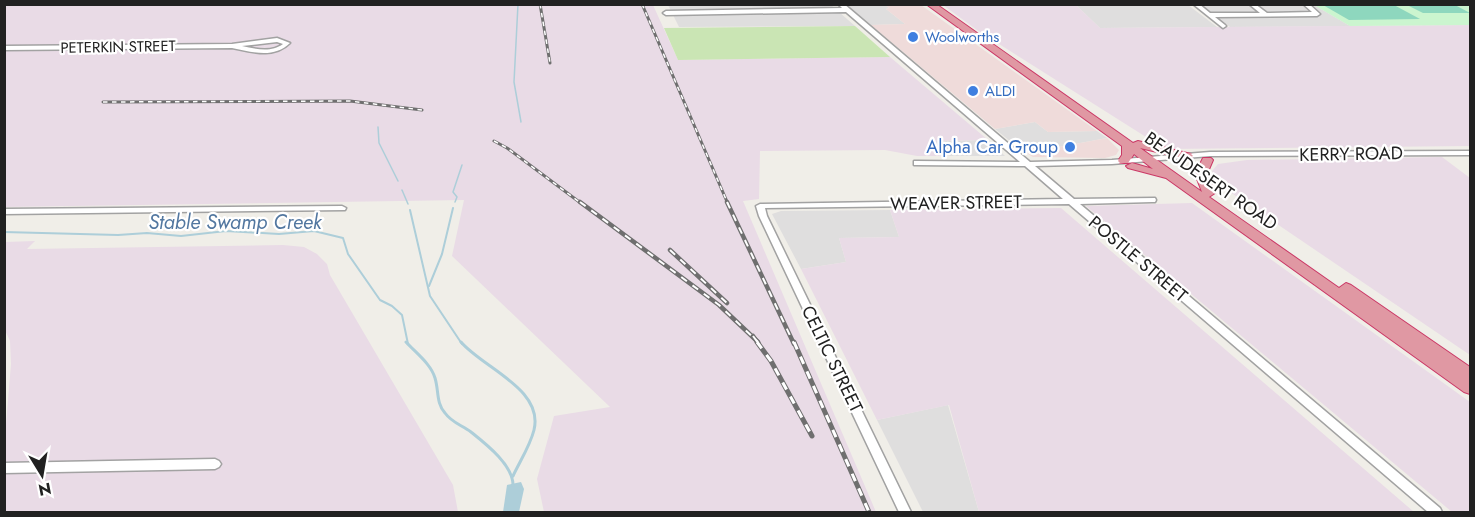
<svg xmlns="http://www.w3.org/2000/svg" width="1475" height="517" font-family="Jost,sans-serif">
	<style>
		.residential { fill: #dfdede }
		.commercial { fill: #efdbda }
		.industrial { fill: #e9dbe6 }
		.grass { fill: #cae5b4 }
		.park { fill: #cbf5cf }
		.pitch { fill: #8ed7be }
		.water { fill: #adced9 }
		.lines { fill: none; stroke-linecap: round; stroke-linejoin: round }
		.stream-far2 { stroke: #adced9; stroke-width: 1.5 }
		.stream-far1 { stroke: #adced9; stroke-width: 2 }
		.stream { stroke: #adced9; stroke-width: 3 }
		.minor-casing { stroke: #a2a2a2; stroke-width: 3 }
		.highway-casing { stroke: #cb3866; stroke-width: 2 }
		.minor { fill: #fff; fill-rule: evenodd }
		.highway { fill: #e098a3; fill-rule: evenodd }
		.rail-far2-casing { stroke: #6f6f6f; stroke-width: 3 }
		.rail-far1-casing { stroke: #6f6f6f; stroke-width: 4.5 }
		.rail-casing { stroke: #6f6f6f; stroke-width: 5 }
		.rail-far2 { stroke: #fff; stroke-width: 1.5; stroke-dasharray: 4.5; stroke-linecap: butt }
		.rail-far1 { stroke: #fff; stroke-width: 2; stroke-dasharray: 7; stroke-linecap: butt }
		.rail { stroke: #fff; stroke-width: 3; stroke-dasharray: 8; stroke-linecap: butt }
		.shop-dot { fill: #3f7fe0; stroke: #fff; stroke-width: 2 }
		.labels { text-anchor: middle; stroke-width: 4.5; stroke-linejoin: round; paint-order: stroke }
		.far-shop-label { font-size: 15px; fill: #366cbe; stroke: #fff; text-anchor: start }
		.far-street-label { font-size: 15px; fill: #212121; stroke: #fff }
		.shop-label { font-size: 18px; fill: #366cbe; stroke: #fff; text-anchor: end }
		.street-label { font-size: 18px; fill: #212121; stroke: #fff }
		.water-label { font-size: 20px; font-style: italic; fill: #5277a0; stroke: #fff }
	</style>
	<rect width="100%" height="100%" fill="#f0eee8"/>
	<g class="residential">
		<path d="M668,5H831L855,26L679,27Z"/>
		<path d="M847,5H885L889,8L886,9L905,24L871,25Z"/>
		<path d="M1076,5H1188L1217,27L1100,28Z"/>
		<path d="M1201,5H1314L1350,26L1230,27Z"/>
		<path d="M1035,122L1048,132L1097,131L1107,138L1059,147L1055,143L1020,149L995,129Z"/>
		<path d="M988,140L1005,156H942L935,141Z"/>
		<path d="M890,210L899,237L839,238L846,262L801,269L772,214L781,211Z"/>
		<path d="M948,405L979,512H923L877,420Z"/>
	</g>
	<g class="commercial">
		<path d="M885,5H921L1097,131L1048,132L1035,122L995,129L871,25L905,24L886,9L889,8Z"/>
		<path d="M1107,138L1119,150L1116,155L1105,158L1033,157L1020,149L1055,143L1059,147Z"/>
	</g>
	<g class="industrial">
		<path d="M4,5H653L678,60L890,57L988,140L936,141L942,156H917L885,150L760,151L759,199L743,201L876,512H544L537,479L554,416L610,407L452,256L464,200L5,207Z"/>
		<path d="M943,5H1076L1100,28L1470,25V146L1165,149L977,30Z"/>
		<path d="M1442,157L1470,178V355L1224,188L1213,177L1212,171L1218,164L1247,160Z"/>
		<path d="M1192,203L1470,402V512H1452L1086,206Z"/>
		<path d="M1061,208L1414,512H979L949,405L877,420L801,269L846,262L839,238L899,237L890,210Z"/>
		<path d="M35,241L27,249L283,245L304,247L317,254L327,264L330,275L453,485L458,512H5L4,448L11,364L10,341L5,330V242Z"/>
	</g>
	<path class="grass" d="M855,26L890,57L678,60L664,28Z"/>
	<path class="park" d="M1314,5H1470V25L1350,26Z"/>
	<g class="pitch">
		<path d="M1323,5H1394L1420,19L1349,20Z"/>
		<path d="M1407,5H1455L1470,13H1423Z"/>
	</g>
	<path class="water" d="M521,482L524,489L519,512H503L507,485Z"/>
	<g class="lines">
		<g class="stream-far2">
			<path d="M518,4L514,82L521,122"/>
			<path d="M378,127L379,143L398,181"/>
			<path d="M402,190L408,204"/>
			<path d="M455,202L457,197L453,192L462,165"/>
		</g>
		<g class="stream-far1">
			<path d="M410,210L430,296L462,344"/>
			<path d="M4,232L118,235L147,233L181,236L226,231L279,234L314,231L343,238L348,254L380,300L392,306L402,315L408,344"/>
			<path d="M429,286L442,254L453,208"/>
		</g>
		<g class="stream">
			<path d="M406,342C416,353 431,364 435,378C439,391 436,403 445,413C452,423 462,425 471,432C486,444 513,465 513,485"/>
			<path d="M461,342C483,368 544,389 534,430C530,446 520,461 513,476"/>
		</g>
		<defs>
			<g id="minor">
				<path d="M838,4H844L1030,162L1112,160L1210,152L1470,151V155L1210,156L1112,164L1035,166L1074,199L1155,198L1156,200L1155,202H1152L1080,204L1440,508L1442,512H1428L1069,204L765,208L767,216L911,512H899L759,216L756,206L760,204L1063,199L1025,166L914,165V161H917L1020,162L846,12L666,15L663,13L666,11L842,8Z"/>
				<path d="M1193,4H1199L1210,13H1260L1249,4H1255L1267,13L1312,12L1303,4H1309L1320,14L1317,16L1215,17L1225,25L1226,26L1223,28Z"/>
				<path d="M277,38L290,43C274,59 252,52 232,48L4,50V46L232,44ZM277,42L283,44C271,53 256,49 242,46Z"/>
				<path d="M342,206L346,208L345,210L4,214V209Z"/>
				<path d="M215,459L219,461L221,464L219,467L215,469L4,473V463Z"/>
			</g>
			<path id="highway" d="M926,4H936L1133,143L1138,141L1191,154L1193,156L1187,159L1140,148L1202,192L1195,174L1203,158H1211L1213,160L1207,174L1215,193L1209,197L1339,288L1346,283L1351,285L1470,367V394L1464,392L1166,178L1128,168L1126,166L1132,163L1153,169L1134,154L1128,163H1120L1118,161L1122,155V146Z"/>
		</defs>
		<use href="#minor" class="minor-casing"/>
		<use href="#highway" class="highway-casing"/>
		<use href="#minor" class="minor"/>
		<use href="#highway" class="highway"/>
		<defs>
			<g id="rail-far2">
				<path d="M540,4L550,63"/>
				<path d="M642,4L728,204"/>
				<path d="M103,102L350,101L422,110"/>
				<path d="M494,141L507,148L582,204"/>
			</g>
			<g id="rail-far1">
				<path d="M580,202L719,305L758,342"/>
				<path d="M727,202L794,344"/>
				<path d="M670,250L727,303"/>
				<path d="M753,336L759,344"/>
			</g>
			<g id="rail">
				<path d="M757,342L771,361L812,436"/>
				<path d="M794,342L869,512"/>
			</g>
		</defs>
		<use href="#rail-far2" class="rail-far2-casing"/>
		<use href="#rail-far1" class="rail-far1-casing"/>
		<use href="#rail" class="rail-casing"/>
		<use href="#rail-far2" class="rail-far2"/>
		<use href="#rail-far1" class="rail-far1"/>
		<use href="#rail" class="rail"/>
	</g>
	<g class="shop-dot">
		<circle cx="913" cy="37" r="6"/>
		<circle cx="973" cy="91" r="6"/>
		<circle cx="1070" cy="147" r="6"/>
	</g>
	<g class="labels">
		<g class="far-shop-label">
			<text x="925" y="42">Woolworths</text>
			<text x="985" y="96">ALDI</text>
		</g>
		<g class="far-street-label">
			<text transform="translate(118 47) rotate(-1)" y="5">PETERKIN STREET</text>
		</g>
		<g class="shop-label">
			<text x="1058" y="153">Alpha Car Group</text>
		</g>
		<g class="street-label">
			<text transform="translate(1351 154) rotate(-1)" y="6">KERRY ROAD</text>
			<text transform="translate(1211 181) rotate(35)" y="6">BEAUDESERT ROAD</text>
			<text transform="translate(956 203) rotate(-1)" y="6">WEAVER STREET</text>
			<text transform="translate(1138 259) rotate(40)" y="6">POSTLE STREET</text>
			<text transform="translate(832 359) rotate(64)" y="6">CELTIC STREET</text>
		</g>
		<g class="water-label">
			<text x="235" y="229">Stable Swamp Creek</text>
		</g>
	</g>
	<rect width="1475" height="517" fill="none" stroke="#212121" stroke-width="12"/>
	<g transform="translate(42 475) rotate(169)" stroke="#ffffff" stroke-width="4.5" paint-order="stroke">
	<path d="M0-4.5L10 22L0 15L-10 22Z" fill="#212121"/>
	<text y="-9" font-size="16" font-weight="bold" text-anchor="middle" fill="#212121">N</text>
	</g>
</svg>
